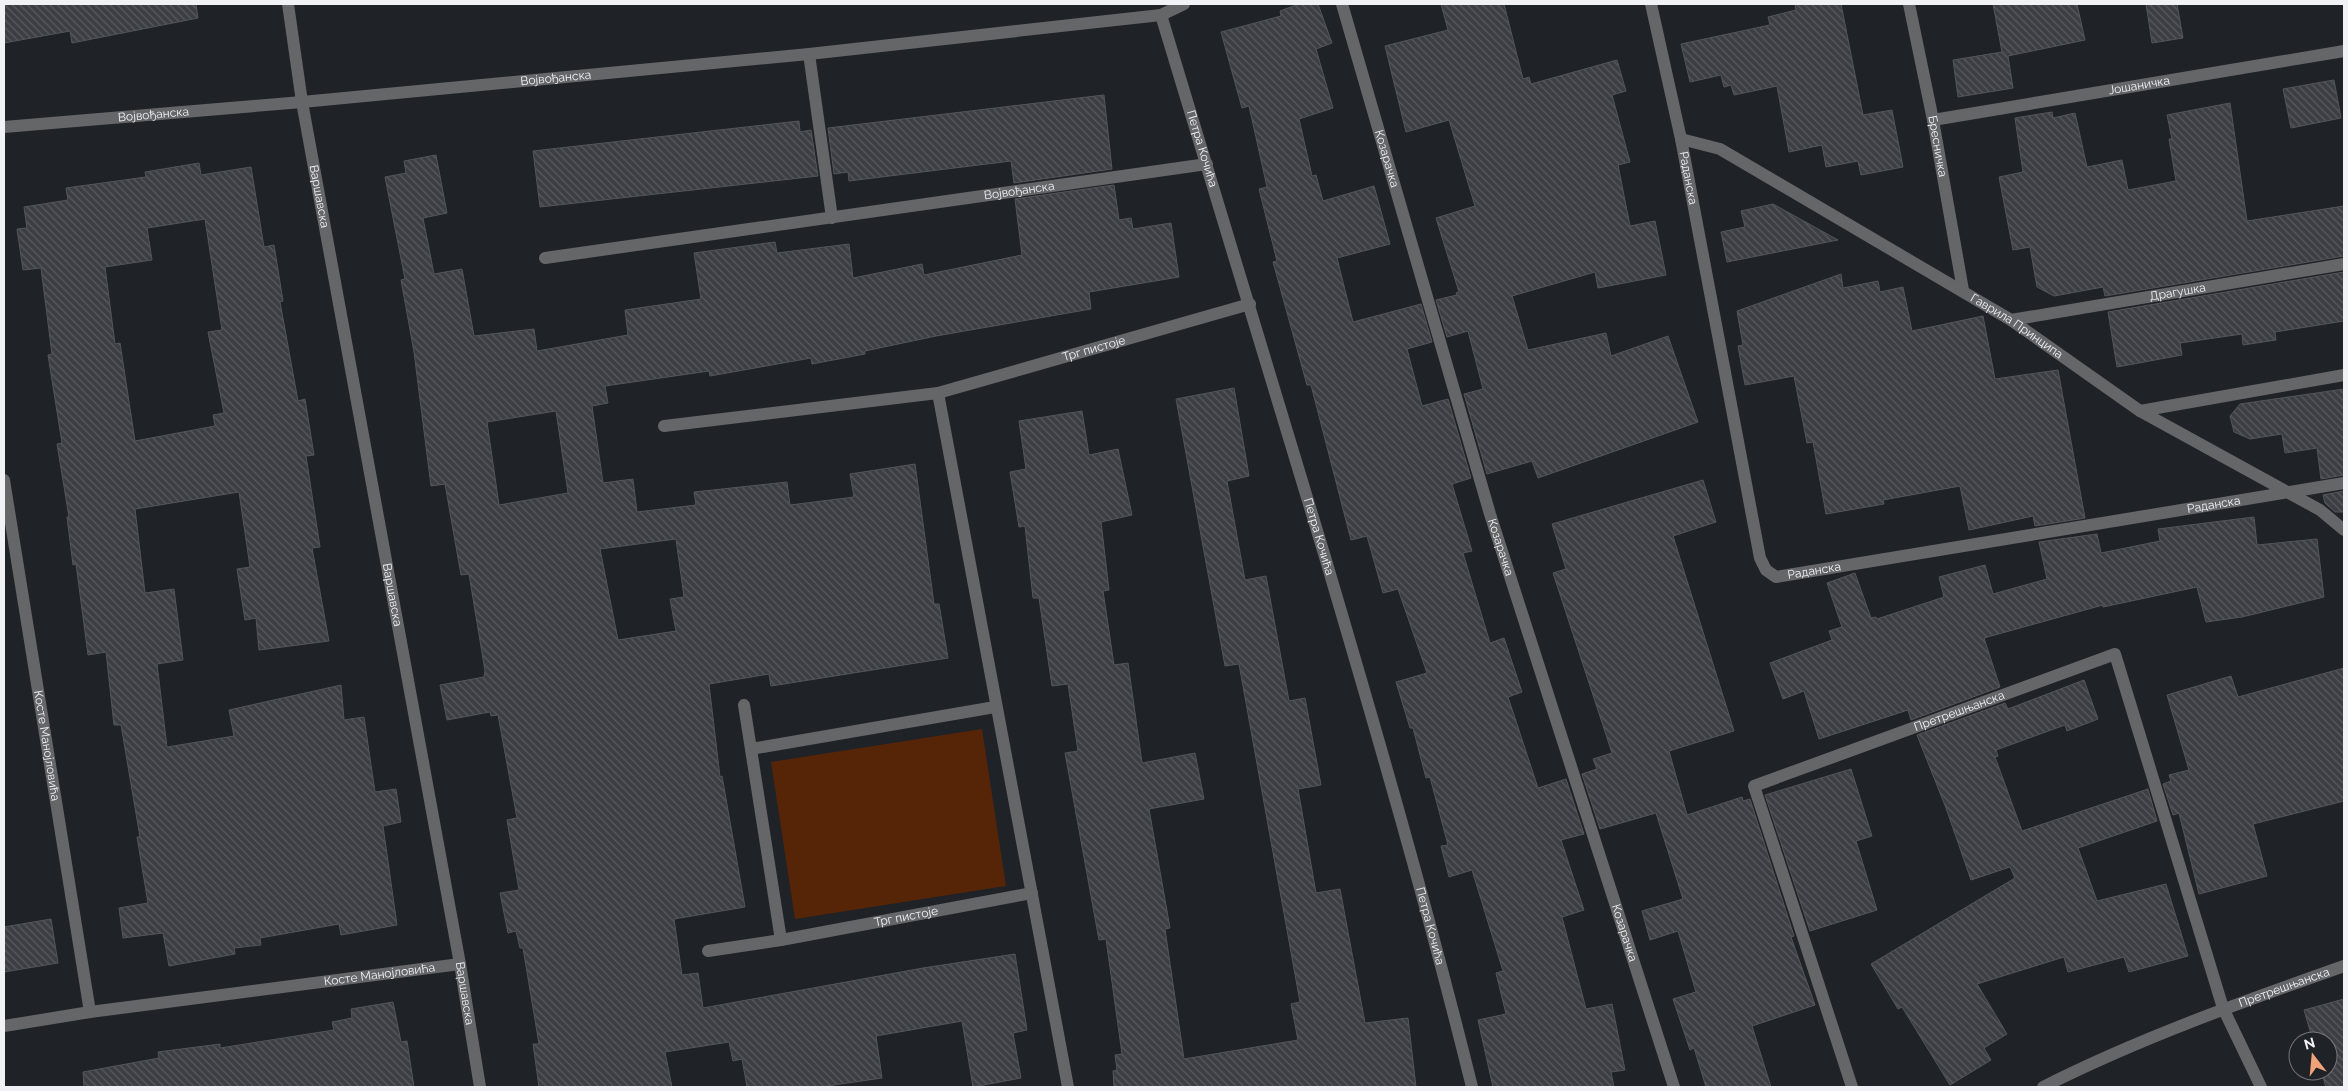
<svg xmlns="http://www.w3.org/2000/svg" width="2348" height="1091" font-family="Raleway,sans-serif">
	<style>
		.green { fill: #562508 }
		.building { fill: url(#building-back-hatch); stroke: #52555a; fill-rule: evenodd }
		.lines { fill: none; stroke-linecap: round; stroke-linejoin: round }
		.minor { stroke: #646668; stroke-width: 12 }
		.labels { text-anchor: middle; stroke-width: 4; stroke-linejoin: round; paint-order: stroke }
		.street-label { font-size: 12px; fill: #f0f2f5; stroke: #1f2227 }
	</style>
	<defs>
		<pattern id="building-back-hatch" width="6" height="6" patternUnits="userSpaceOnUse" patternTransform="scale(1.25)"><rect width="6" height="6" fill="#3b3e43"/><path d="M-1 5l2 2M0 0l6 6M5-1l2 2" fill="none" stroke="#585a5f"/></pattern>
	</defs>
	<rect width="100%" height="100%" fill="#1f2227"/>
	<path class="green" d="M982,729L1006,886L795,919L771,762Z"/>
	<g class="building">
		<path d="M4,4H196L198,18L72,43L70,31L4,43Z"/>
		<path d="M1299,4H1318L1332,43L1316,49L1333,108L1299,119L1312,176L1316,175L1323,201L1374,186L1390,244L1337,258L1353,322L1421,304L1432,342L1407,349L1422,406L1448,399L1471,478L1452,484L1472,551L1463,553L1490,643L1504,638L1522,692L1508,697L1538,788L1566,779L1584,834L1561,840L1584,910L1562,917L1586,1009L1612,1004L1625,1070L1611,1072L1614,1087H1493L1478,1020L1506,1014L1496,973L1503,971L1472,870L1449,877L1441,846L1448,845L1430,777L1426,778L1413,728H1410L1396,682L1427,673L1398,589L1383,593L1367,536L1351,540L1311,385H1307L1273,262L1277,261L1259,189L1267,187L1249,106L1242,108L1221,32L1281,16L1280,11Z"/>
		<path d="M1441,4H1504L1523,79L1529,77L1531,84L1617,60L1626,91L1612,95L1630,162L1618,165L1630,226L1655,221L1666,275L1598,288L1595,272L1512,296L1528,350L1606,333L1611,356L1668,336L1698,422L1538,478L1532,461L1487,474L1464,394L1483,389L1468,331L1447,337L1436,300L1457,295L1456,293L1459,292L1436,218L1475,206L1449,120L1406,132L1385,46L1448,30Z"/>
		<path d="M1795,4H1841L1863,115L1892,110L1903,167L1861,175L1858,161L1826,167L1822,145L1789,152L1777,86L1734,95L1731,85L1724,87L1721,75L1690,82L1681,44L1770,25L1768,17L1796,10Z"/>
		<path d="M1993,4H2077L2085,40L2008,56L2013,88L1958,97L1953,60L2002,52Z"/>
		<path d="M2146,4H2177L2183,38L2152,43Z"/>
		<path d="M2334,80L2341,118L2291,128L2283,89Z"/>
		<path d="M1104,95L1112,169L1014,183L1011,161L849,181L848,172L834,174L828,128Z"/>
		<path d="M2230,103L2247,221L2344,206V256L2105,296L2103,287L2054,296L2037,287L2030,247L2013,250L1999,177L2023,172L2015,118L2052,112L2053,118L2075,113L2087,167L2122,160L2128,190L2176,181L2169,139H2172L2167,115Z"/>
		<path d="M799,121L800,132L811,130L818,176L540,207L533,151Z"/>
		<path d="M436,155L447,213L423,218L434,274L462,269L474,336L534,329L537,351L628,335L625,310L701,299L694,253L775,242L777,253L849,244L853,278L922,264L924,275L1022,255L1015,199L1114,185L1119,220L1131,218L1133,229L1171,223L1179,277L1089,292L1091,309L936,336L865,351V354L812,364L811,358L710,376L709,371L605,386L608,403L592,406L603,483L633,479L637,512L696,505L694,492L787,482L790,505L854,497L850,474L915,464L934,604H939L948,658L771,686L769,674L709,684L720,777L722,776L745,907L674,919L682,975L698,973L703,1008L923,968L1015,954L1027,1030L1013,1033L1021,1078L973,1087L962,1021L876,1036L882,1078L820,1087H747L742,1059L733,1061L729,1042L665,1052L672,1087H539L533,1044H539L523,948H520L516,931L508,933L500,893L519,890L507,820L517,818L498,715L491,716L490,712L447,720L440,685L484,677L485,671L469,574L461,575L445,484L431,486L414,352L401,280L405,279L385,177L406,173L404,161ZM556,411L568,493L499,505L487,422ZM676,539L684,597L670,599L676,631L618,640L600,549Z"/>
		<path d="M199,163L201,175L251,167L264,247L274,245L283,301L280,302L298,401L305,399L314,455L306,456L320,547L312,548L329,641L259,650L256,618L245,620L237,569L250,567L239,492L135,509L145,593L174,589L183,660L157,664L167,747L234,736L229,710L341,685L344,720L364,717L375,792L396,789L401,822L383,826L397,925L341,935L339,924L260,938L261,945L234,948L235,954L169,966L163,933L123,938L119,908L148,903L137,837H140L121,725H114L106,652L88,655L76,564L73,565L67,517H69L57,444L62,443L48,355L52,354L41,268L23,270L17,229L27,228L24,207L68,200L66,188L146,177L145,172ZM205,219L222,330L208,332L224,413L213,415L215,426L135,441L120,343L115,344L105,267L152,260L147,228Z"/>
		<path d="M1773,204L1838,240L1727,262L1721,232L1745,227L1741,211Z"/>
		<path d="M2344,272V321L2275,332L2276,340L2243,345L2242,334L2180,343L2182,355L2117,367L2108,312Z"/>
		<path d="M1841,274L1843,288L1878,281L1880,292L1903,287L1912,331L1983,316L1995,379L2058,370L2085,518L2035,526L2033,516L1969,530L1960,486L1883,500L1884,504L1826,514L1813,442L1807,443L1794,376L1745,385L1738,346L1743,345L1737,311Z"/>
		<path d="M1234,388L1249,476L1227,481L1245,580L1266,576L1289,701L1305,698L1321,785L1298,789L1316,893L1340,889L1365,1023L1408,1018L1416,1087H1114L1113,1071L1117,1070L1115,1055L1122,1054L1106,939L1099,940L1065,753L1078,751L1068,684L1052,686L1039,598H1033L1025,526L1019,527L1010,472L1026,469L1019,421L1082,411L1089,455L1118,449L1132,515L1101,522L1109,590L1103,591L1114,665L1128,663L1142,763L1195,753L1204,799L1149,809L1170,928L1165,929L1184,1059L1298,1040L1291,1004L1300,1002L1239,664L1225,666L1176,399Z"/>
		<path d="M2344,389V475L2321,479L2317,448L2285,453L2282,434L2250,439L2234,432L2230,416L2240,404Z"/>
		<path d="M1703,480L1716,522L1673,536L1734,731L1669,751L1687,815L1742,797L1743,801L1750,799L1794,936L1791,937L1815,1005L1752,1026L1771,1087H1706L1694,1048L1690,1050L1673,999L1696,992L1678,931L1650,940L1642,911L1683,899L1656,813L1600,829L1582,774L1597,769L1593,759L1612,753L1553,573L1566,569L1552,524Z"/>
		<path d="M2344,491V512H2335L2325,503L2323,495Z"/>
		<path d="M2254,517L2257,545L2317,539L2324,597L2242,617L2206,622L2197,587L2103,607V605L1984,638L2000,687L1911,720L1908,710L1819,739L1804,691L1783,699L1770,663L1832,640L1829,631L1842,627L1827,583L1855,573L1871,618L1876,617L1877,619L1944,597L1939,577L1985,565L1993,594L2047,579L2039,542L2097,534L2101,553L2160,541L2158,529Z"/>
		<path d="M2344,668V801L2253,824L2267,876L2199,894L2179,813L2173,815L2163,784L2171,781L2169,775L2189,770L2167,695L2231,676L2238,697Z"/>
		<path d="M2084,680L2098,719L2067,731L2065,725L1996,750L1998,756L1995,757L2022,831L2148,789L2157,821L2078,848L2097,901L2166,884L2188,956L2129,972L2124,957L2068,972L2064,957L1977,984L2007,1034L1984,1048L1991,1060L1950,1085L1902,1007L1898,1009L1871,964L2015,878L2010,867L1971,880L1946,808L1917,735L2005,703L2008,709Z"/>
		<path d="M1851,769L1872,836L1856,841L1877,910L1810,931L1765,795Z"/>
		<path d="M51,919L58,963L4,972V927Z"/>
		<path d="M2344,999V1087H2326L2321,1071H2328V1041H2313L2304,1010Z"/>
		<path d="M393,1002L401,1042L407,1041L414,1087H84L83,1072L159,1058L158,1052L220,1044V1048L334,1030L332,1022L352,1018L351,1009Z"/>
	</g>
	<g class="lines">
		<g class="minor">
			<path id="s1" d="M288,4L302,102L460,964L480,1087"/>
			<path id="s2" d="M1342,4L1490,514L1674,1087"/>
			<path id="s3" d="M1651,4L1681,139L1760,558L1766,570L1776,577L2344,483"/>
			<path id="s4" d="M1909,4L1933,120L1963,290"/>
			<path id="s5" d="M1161,15C1217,195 1271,376 1325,557C1377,733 1428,909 1472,1087"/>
			<path d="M809,54L832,218"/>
			<path id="s6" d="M1933,120L2344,51"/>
			<path id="s7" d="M4,127L302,102L809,54L1161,15L1184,4"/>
			<path id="s8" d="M1681,139L1720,149L2011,320L2140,411L2320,510L2344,530"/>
			<path id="s9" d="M545,258L1207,164"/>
			<path id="s10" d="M2011,320L2344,264"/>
			<path d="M938,393L1068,1087"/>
			<path d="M2140,411L2344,375"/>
			<path id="s11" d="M664,426L938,393L1250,304"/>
			<path id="s12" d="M4,480L90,1012"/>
			<path d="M744,705L781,940"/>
			<path d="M751,749L995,707"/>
			<path id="s13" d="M708,951L781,940L1032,893"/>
			<path id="s14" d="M4,1026L90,1012L460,964"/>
			<path id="s15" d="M1852,1087L1754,786L2115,654L2223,1008L2261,1087"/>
			<path id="s16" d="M2043,1087C2140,1038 2242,1002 2344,966"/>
		</g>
	</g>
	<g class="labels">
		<g class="street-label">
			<text dy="4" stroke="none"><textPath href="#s7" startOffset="554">Војвођанска</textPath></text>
			<text dy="4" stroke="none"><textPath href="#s6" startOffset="209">Јошаничка</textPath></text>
			<text dy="4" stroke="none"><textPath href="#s7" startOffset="150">Војвођанска</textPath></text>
			<text dy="4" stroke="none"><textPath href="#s4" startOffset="145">Бресничка</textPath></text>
			<text dy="4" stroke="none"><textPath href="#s5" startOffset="140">Петра Кочића</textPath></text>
			<text dy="4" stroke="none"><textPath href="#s2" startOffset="161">Козарачка</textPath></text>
			<text dy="4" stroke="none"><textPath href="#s3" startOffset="178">Раданска</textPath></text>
			<text dy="4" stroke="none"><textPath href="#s9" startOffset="479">Војвођанска</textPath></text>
			<text dy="4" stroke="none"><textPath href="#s1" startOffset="195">Варшавска</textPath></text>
			<text dy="4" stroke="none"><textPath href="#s10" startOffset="169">Драгушка</textPath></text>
			<text dy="4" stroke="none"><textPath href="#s8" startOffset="386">Гаврила Принципа</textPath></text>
			<text dy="4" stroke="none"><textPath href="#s11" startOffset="438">Трг пистоје</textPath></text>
			<text dy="4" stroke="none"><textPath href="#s3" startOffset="1034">Раданска</textPath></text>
			<text dy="4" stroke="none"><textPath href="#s5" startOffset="545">Петра Кочића</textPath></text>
			<text dy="4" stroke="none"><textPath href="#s2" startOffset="566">Козарачка</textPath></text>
			<text dy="4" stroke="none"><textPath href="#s3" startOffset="629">Раданска</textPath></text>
			<text dy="4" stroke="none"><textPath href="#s1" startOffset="600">Варшавска</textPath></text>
			<text dy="4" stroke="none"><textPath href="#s15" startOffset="535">Претрешњанска</textPath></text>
			<text dy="4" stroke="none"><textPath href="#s12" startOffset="269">Косте Манојловића</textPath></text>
			<text dy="4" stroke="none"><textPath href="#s13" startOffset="201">Трг пистоје</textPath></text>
			<text dy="4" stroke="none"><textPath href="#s5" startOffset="950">Петра Кочића</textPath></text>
			<text dy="4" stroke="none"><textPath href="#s2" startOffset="971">Козарачка</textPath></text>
			<text dy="4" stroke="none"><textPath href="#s14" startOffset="379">Косте Манојловића</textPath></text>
			<text dy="4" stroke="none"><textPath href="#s16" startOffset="261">Претрешњанска</textPath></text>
			<text dy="4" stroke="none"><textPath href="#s1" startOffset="1005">Варшавска</textPath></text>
		</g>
	</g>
	<rect width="2348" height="1091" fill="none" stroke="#f0f2f5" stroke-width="10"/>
	<g transform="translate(2313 1056) rotate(344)"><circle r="24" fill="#1f2227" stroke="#737579"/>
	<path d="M0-4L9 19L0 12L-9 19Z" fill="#f1a27b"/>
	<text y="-8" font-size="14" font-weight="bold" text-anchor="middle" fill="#f0f2f5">N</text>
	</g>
</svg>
